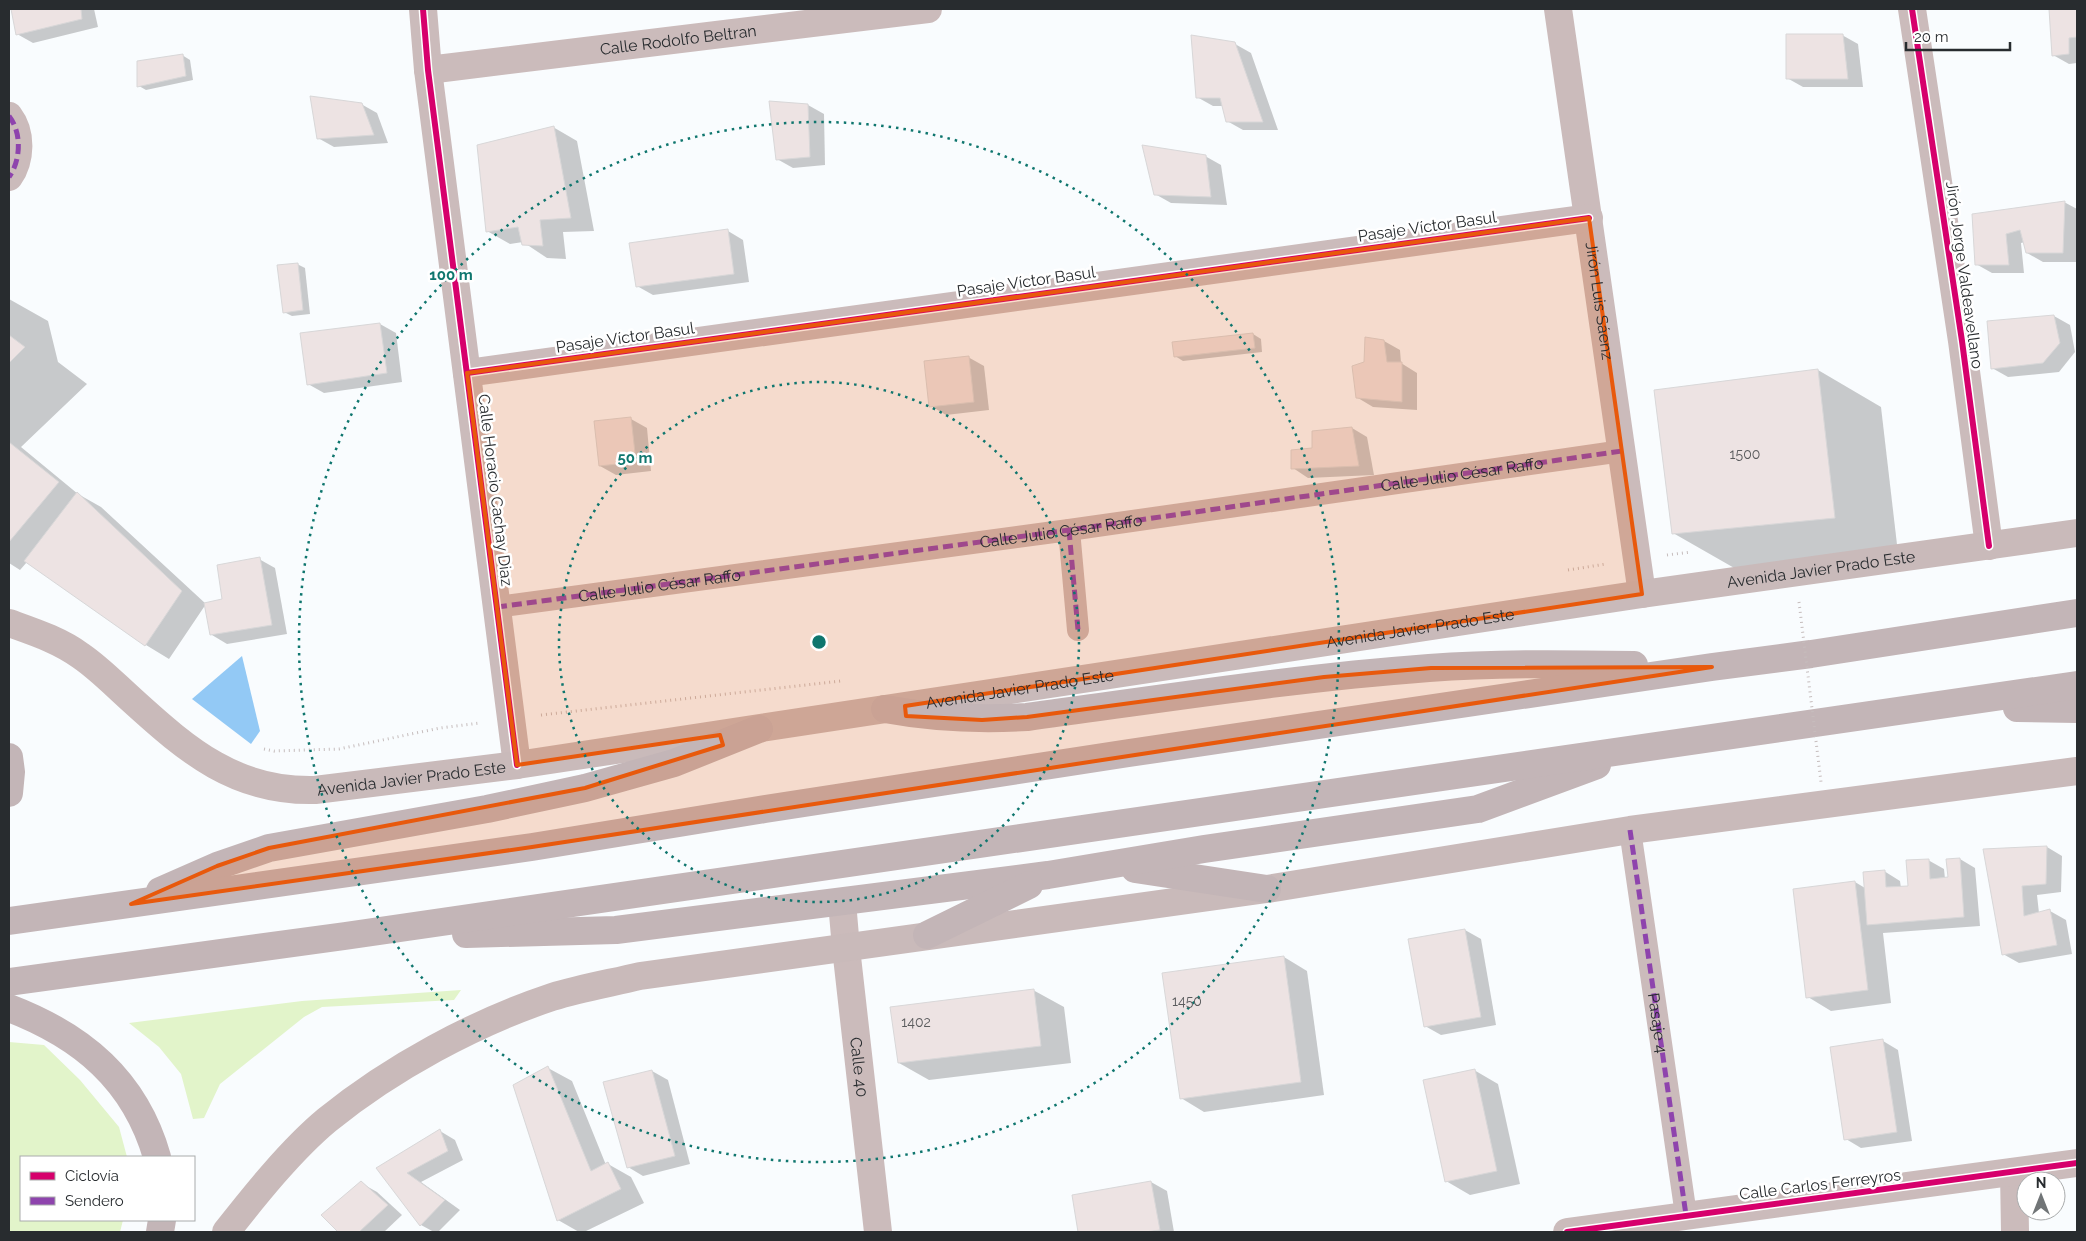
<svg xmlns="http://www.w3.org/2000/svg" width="2086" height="1241" font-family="Raleway,sans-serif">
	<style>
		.green { fill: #e2f4ca }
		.water { fill: #93c9f5 }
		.shadow { fill: #0003 }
		.building { fill: #ede3e3; stroke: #d8d7d8 }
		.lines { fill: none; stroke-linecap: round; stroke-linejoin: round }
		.path { stroke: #c6bdbd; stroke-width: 3; stroke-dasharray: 1 4; stroke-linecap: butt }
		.pedestrian { stroke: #cbbbbb; stroke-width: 22 }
		.minor { stroke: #cbbbbb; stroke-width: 28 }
		.secondary { stroke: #c9baba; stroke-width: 28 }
		.motorway { stroke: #c3b5b7; stroke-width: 28 }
		.path-bridge { stroke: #c6bdbd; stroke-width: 3; stroke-dasharray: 1 4; stroke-linecap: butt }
		.quiet { stroke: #8e44ad; stroke-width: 5; stroke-dasharray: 10 5; stroke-linecap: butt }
		.cycleway-casing { stroke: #fff; stroke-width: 9 }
		.cycleway { stroke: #d6006c; stroke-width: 6 }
		.marked { fill: #e8590c; fill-opacity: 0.2; stroke: #e8590c; stroke-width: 4; stroke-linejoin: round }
		.ring { fill: none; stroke: #0f766e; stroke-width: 2.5; stroke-dasharray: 2.5 5 }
		.labels { text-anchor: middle; stroke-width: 5; stroke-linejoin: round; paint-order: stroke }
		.number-label { font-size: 14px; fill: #5a5b5d }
		.street-label { font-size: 16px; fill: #282c2f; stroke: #fff }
		.centre { fill: #0f766e; stroke: #fff; stroke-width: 2.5 }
		.ring-label { font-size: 15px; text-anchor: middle; font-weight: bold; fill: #0f766e; stroke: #fff; stroke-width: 5; stroke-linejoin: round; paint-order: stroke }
	</style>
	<rect width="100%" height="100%" fill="#f9fcfe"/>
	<g class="green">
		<path d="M461,990L454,1000L322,1007L304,1017L220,1084L204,1118L193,1119L181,1074L159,1047L129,1023L302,1001Z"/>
		<path d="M9,1042L44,1045L80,1080L119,1127L127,1157H21V1220H123L120,1232H9Z"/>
	</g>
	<path class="water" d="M242,656L260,731L251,744L192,699Z"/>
	<g class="shadow">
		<path d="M13,9H94L98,27L33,43L17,34Z"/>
		<path d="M2050,9H2077V63L2069,64L2053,55Z"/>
		<path d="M1842,35L1858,44L1863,87H1803L1787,78Z"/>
		<path d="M1235,44L1251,53L1278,130H1243L1227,121L1224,106H1213L1197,97Z"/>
		<path d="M182,55L190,60L193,80L146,90L139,86Z"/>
		<path d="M361,104L377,113L388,143L334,147L318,138Z"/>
		<path d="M808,105L824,114L825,165L793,168L777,159Z"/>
		<path d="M553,127L577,141L594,231L563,232L566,259L547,258L523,242L510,244L487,231Z"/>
		<path d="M1205,156L1221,165L1227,205L1171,203L1155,194Z"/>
		<path d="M2064,202L2077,209V262H2043L2027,253L2025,242L2021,243L2024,273H1992L1976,264L1973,215Z"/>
		<path d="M728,231L743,240L749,282L653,295L637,286Z"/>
		<path d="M297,264L305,268L310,314L292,316L284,312Z"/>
		<path d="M9,299L48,321L58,362L87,384L21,447L78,494L101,507L206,604L169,659L146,645L27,562L20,570L9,563Z"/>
		<path d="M2054,316L2070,325L2075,352L2059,372L2008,377L1992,368Z"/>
		<path d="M380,324L396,333L402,382L324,393L308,384Z"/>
		<path d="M1253,334L1261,339L1262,352L1183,361L1175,356Z"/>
		<path d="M1384,341L1400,350L1401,363L1417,373V410L1373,407L1358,398L1365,363Z"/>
		<path d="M968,357L984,366L989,410L946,415L931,406Z"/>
		<path d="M1818,370L1881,407L1898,553L1736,569L1673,533Z"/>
		<path d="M631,419L647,428L651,471L616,475L600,466Z"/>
		<path d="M1352,428L1367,437L1374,475L1308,478L1293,468L1313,450Z"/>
		<path d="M259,559L275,568L287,634L227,644L212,635L224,600Z"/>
		<path d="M2047,847L2062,856L2061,892L2037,895L2039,913L2050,911L2066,920L2072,954L2019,963L2003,954L1984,851Z"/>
		<path d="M1960,859L1975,868L1980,926L1883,933L1891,1003L1831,1011L1808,997L1855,882L1865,888L1884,871L1900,881L1901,888L1909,887L1928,860L1944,869L1945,879L1949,878Z"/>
		<path d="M1465,930L1481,939L1496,1025L1441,1035L1425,1026Z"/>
		<path d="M1284,957L1307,971L1324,1095L1204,1112L1181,1098Z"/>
		<path d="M1033,990L1064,1007L1071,1063L929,1080L899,1063Z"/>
		<path d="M1883,1041L1898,1050L1912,1141L1861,1148L1846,1139Z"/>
		<path d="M548,1068L572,1081L606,1165L608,1164L631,1177L644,1203L584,1232H579L558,1220Z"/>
		<path d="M1474,1070L1498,1084L1520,1184L1470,1195L1446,1181Z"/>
		<path d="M652,1071L668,1080L690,1164L643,1176L628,1167Z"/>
		<path d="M440,1131L455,1140L463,1160L421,1182L460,1210L438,1232H434L421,1225L378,1169Z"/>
		<path d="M1151,1182L1167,1191L1174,1232H1079L1073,1196Z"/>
		<path d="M361,1183L377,1192L402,1215L384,1232H339L323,1215Z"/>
	</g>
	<g class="building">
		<path d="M11,9H81L82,19L16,35Z"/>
		<path d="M2049,9H2077V37L2069,38V54L2052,56Z"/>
		<path d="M1786,34H1843L1848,79H1786Z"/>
		<path d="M1191,35L1235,42L1263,122H1226L1220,98H1196Z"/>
		<path d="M183,54L186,76L137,87V61Z"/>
		<path d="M310,96L362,103L374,135L317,139Z"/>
		<path d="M769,101L808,104L810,157L776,160Z"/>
		<path d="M554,126L571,218L540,220L543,246L522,245L518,227L486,232L477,145Z"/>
		<path d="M1142,145L1206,155L1211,197L1154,195Z"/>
		<path d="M2065,201L2063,253H2026L2020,230L2006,234L2009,265H1975L1972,214Z"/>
		<path d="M728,229L734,274L636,287L629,243Z"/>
		<path d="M298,263L303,310L283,313L277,265Z"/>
		<path d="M2054,315L2060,343L2043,363L1991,369L1987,321Z"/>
		<path d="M380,323L387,373L307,385L300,333Z"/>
		<path d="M1253,333L1255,348L1174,357L1172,342Z"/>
		<path d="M9,335L25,347L9,363Z"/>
		<path d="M1365,337L1384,340L1387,362H1402V402L1356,398L1352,366L1364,362Z"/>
		<path d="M969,356L974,402L929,407L924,361Z"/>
		<path d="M1818,369L1835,518L1672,534L1654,390Z"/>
		<path d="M631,417L636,462L599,466L594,421Z"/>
		<path d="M1352,427L1359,466L1291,469V450L1312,448V431Z"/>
		<path d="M9,442L59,482L9,542Z"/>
		<path d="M77,492L182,591L145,646L24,561Z"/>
		<path d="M260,557L272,625L210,635L204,603L222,599L217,565Z"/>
		<path d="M2047,846L2046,884L2022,886L2024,916L2050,909L2057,945L2002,955L1983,849Z"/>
		<path d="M1960,858L1964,917L1867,925L1863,872L1885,870L1886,887L1908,886L1906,860L1929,859L1930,879L1948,877L1946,859Z"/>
		<path d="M1855,881L1868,990L1806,998L1793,889Z"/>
		<path d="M1465,929L1481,1017L1424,1027L1408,939Z"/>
		<path d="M1284,956L1301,1082L1180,1099L1162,973Z"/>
		<path d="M1034,989L1041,1046L898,1063L890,1007Z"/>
		<path d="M1883,1039L1897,1132L1844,1140L1830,1047Z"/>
		<path d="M548,1066L591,1171L608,1162L621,1189L557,1221L513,1085Z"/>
		<path d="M1475,1069L1497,1171L1445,1182L1423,1080Z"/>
		<path d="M652,1070L675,1156L627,1168L603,1082Z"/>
		<path d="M440,1129L448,1151L407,1173L445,1200L420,1226L376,1168Z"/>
		<path d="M361,1181L388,1205L359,1232H338L321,1215Z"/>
		<path d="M1151,1181L1160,1230L1145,1232H1078L1072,1195Z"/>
	</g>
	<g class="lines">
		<g class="path">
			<path d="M1667,555L1691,552"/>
			<path d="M1568,570L1606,564"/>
			<path d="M541,715L841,681"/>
			<path d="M264,749L274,751L339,749L440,728L480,723"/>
		</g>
		<g class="pedestrian">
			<path d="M1069,530L1078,630"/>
			<path id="s1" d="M497,607L1069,530L1622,451"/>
			<path id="s2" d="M1630,830L1686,1215"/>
		</g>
		<g class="minor">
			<path d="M423,9L428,70L517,765"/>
			<path id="s3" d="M1558,9L1642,594"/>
			<path d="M1912,9L1962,341L1989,546"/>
			<path id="s4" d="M428,70L928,9"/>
			<path d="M9,116C22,133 21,160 9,177"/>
			<path d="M467,373L1589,218"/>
			<path id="s5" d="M842,902L846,948L878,1232"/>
			<path d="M2014,1172L2015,1232"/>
			<path d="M1567,1232L2077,1163"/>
		</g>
		<g class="secondary">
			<path id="s6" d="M9,623C34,632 59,640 81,656C100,669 116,686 133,701C188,751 236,792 315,790L517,765L1642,594L2077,533"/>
			<path d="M226,1232C255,1195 291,1150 327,1120C391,1068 474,1023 552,997C581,988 611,983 640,976L1267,889L1630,830L2077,771"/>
		</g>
		<g class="motorway">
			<path d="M2017,708L2077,709"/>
			<path d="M885,709C934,718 977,720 1027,717C1161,699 1294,678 1429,668C1497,663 1566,664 1634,665"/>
			<path d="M9,757L11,772L9,793"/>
			<path d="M1135,869L1267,889"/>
			<path d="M160,891L217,866L269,848L487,809L585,788L674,763L759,729"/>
			<path d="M9,921L532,847L765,809L1129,753L1712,667L1811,654L2077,613"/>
			<path d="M466,934L616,930L1048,875L1204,849L1478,809L1597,765"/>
			<path d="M927,935L1029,885"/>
			<path d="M9,982L345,936L2077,685"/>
			<path d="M9,1008C82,1036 135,1080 157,1157"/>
			<path d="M160,1232L162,1220"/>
		</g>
		<path class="path-bridge" d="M1799,602L1821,782"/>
		<g class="quiet">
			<path d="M9,116C22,133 21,160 9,177"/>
			<path d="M1069,530L1078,630"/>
			<path d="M497,607L1069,530L1622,451"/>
			<path d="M1630,830L1686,1215"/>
		</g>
		<defs>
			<g id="cycleway">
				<path d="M423,9L428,70L517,765"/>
				<path d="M1912,9L1962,341L1989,546"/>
				<path d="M467,373L1589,218"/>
				<path d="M1567,1232L2077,1163"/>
			</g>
		</defs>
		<use href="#cycleway" class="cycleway-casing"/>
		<use href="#cycleway" class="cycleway"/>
	</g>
	<path class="marked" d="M1589,218L1642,594L905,706L906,716L982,720L1027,717L1324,677L1431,668L1712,667L532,847L131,904L217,866L269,848L585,788L723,745L720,735L517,765L467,373Z"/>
	<g class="ring">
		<circle cx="819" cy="642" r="260"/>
		<circle cx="819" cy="642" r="520"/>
	</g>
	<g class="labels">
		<g class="number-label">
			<text x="1745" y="459">1500</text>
			<text x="1187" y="1006">1450</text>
			<text x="916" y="1027">1402</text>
		</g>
		<g class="street-label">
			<text dy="6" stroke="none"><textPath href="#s4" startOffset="252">Calle Rodolfo Beltran</textPath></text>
			<text transform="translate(1427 226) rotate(-8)" y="6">Pasaje Víctor Basul</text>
			<text transform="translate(1965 275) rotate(82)" y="6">Jirón Jorge Valdeavellano</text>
			<text transform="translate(1026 281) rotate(-8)" y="6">Pasaje Víctor Basul</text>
			<text dy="6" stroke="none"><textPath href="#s3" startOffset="295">Jirón Luis Sáenz</textPath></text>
			<text transform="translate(625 337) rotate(-8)" y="6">Pasaje Víctor Basul</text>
			<text dy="6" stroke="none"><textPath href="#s1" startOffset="974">Calle Julio César Raffo</textPath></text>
			<text transform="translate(496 490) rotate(83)" y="6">Calle Horacio Cachay Diaz</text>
			<text dy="6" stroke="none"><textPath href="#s1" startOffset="569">Calle Julio César Raffo</textPath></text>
			<text dy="6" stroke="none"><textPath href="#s6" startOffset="1879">Avenida Javier Prado Este</textPath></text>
			<text dy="6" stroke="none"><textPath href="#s1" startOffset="164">Calle Julio César Raffo</textPath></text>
			<text dy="6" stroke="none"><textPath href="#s6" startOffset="1474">Avenida Javier Prado Este</textPath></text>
			<text dy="6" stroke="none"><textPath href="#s6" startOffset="1069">Avenida Javier Prado Este</textPath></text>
			<text dy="6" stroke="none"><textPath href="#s6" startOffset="454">Avenida Javier Prado Este</textPath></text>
			<text dy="6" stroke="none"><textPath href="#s2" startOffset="195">Pasaje 4</textPath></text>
			<text dy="6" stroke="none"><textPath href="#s5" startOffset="166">Calle 40</textPath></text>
			<text transform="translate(1820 1184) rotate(-7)" y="6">Calle Carlos Ferreyros</text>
		</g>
	</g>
	<circle cx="819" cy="642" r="8" class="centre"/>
	<g class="ring-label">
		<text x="451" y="280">100 m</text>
		<text x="635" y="463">50 m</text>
	</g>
	<rect width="2086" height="1241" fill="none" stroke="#282c2f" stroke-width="20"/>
	<rect x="20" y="1156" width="175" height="65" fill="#ffffff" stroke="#a9abac"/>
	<rect x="30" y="1172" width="25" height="8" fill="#d6006c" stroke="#a9abac"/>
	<text x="65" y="1181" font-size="15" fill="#282c2f">Ciclovía</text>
	<rect x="30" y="1197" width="25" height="8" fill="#8e44ad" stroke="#a9abac"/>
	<text x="65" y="1206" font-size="15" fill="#282c2f">Sendero</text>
	<g transform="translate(2041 1196)"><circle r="24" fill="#ffffff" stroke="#a9abac"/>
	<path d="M0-4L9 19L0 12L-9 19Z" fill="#717577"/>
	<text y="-8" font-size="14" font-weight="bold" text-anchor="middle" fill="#282c2f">N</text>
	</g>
	<path d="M1906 42v8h104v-8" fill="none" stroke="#282c2f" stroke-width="2.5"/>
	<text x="1914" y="42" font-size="15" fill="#282c2f" stroke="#ffffff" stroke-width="4" paint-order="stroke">20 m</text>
</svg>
